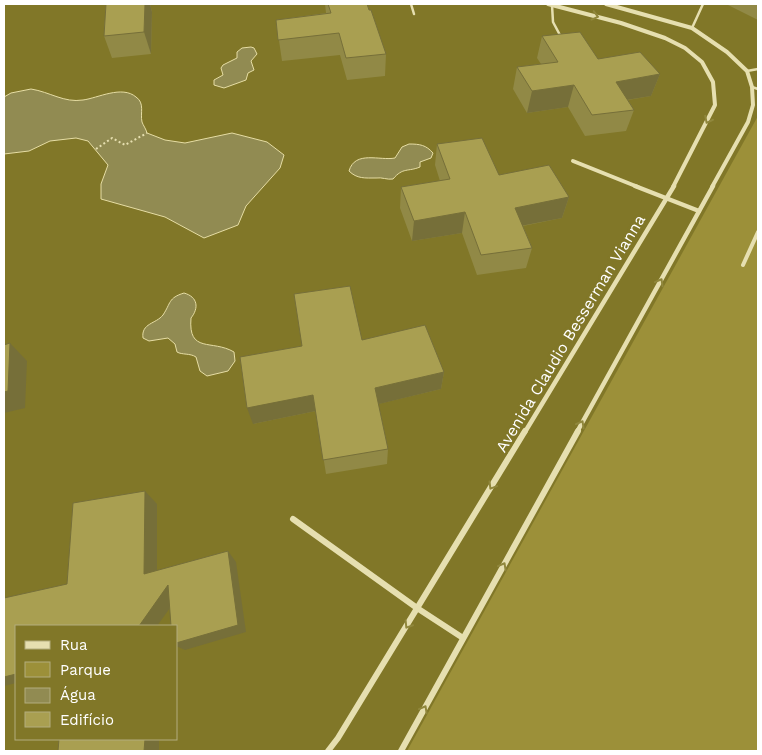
<svg xmlns="http://www.w3.org/2000/svg" width="762" height="755" font-family="'Work Sans',sans-serif">
	<style>
		.green { fill: #9c9039 }
		.water { fill: #918b52; stroke: #e6dda4 }
		.lines { fill: none; stroke-linecap: round; stroke-linejoin: round }
		.path { stroke: #e6dfb0; stroke-width: 2; stroke-dasharray: 2 2.5; stroke-linecap: butt }
		.lane-far1 { stroke: #e6dfb0; stroke-width: 2.5 }
		.lane { stroke: #e6dfb0; stroke-width: 4 }
		.street-far2 { stroke: #e6dfb0; stroke-width: 4 }
		.street-far1 { stroke: #e6dfb0; stroke-width: 4.5 }
		.street { stroke: #e6dfb0; stroke-width: 6 }
		.wall { fill: #918946 }
		.shaded-wall { fill: #766f39 }
		.building { fill: #a99f51; stroke: #766f39 }
		.oneway { stroke: #90873c }
		.labels { text-anchor: middle; stroke-width: 5; stroke-linejoin: round; paint-order: stroke }
		.street-label { font-size: 16px; fill: #fff; stroke: #817728 }
	</style>
	<rect width="100%" height="100%" fill="#817728"/>
	<path class="green" d="M758,116V751H407Z"/>
	<g class="water">
		<path d="M251,47L254,48L257,54L251,61L254,70L248,73L246,80L224,88L214,85V80L223,75L221,68L223,65L237,58V52L242,48Z"/>
		<path d="M31,89C50,92 64,103 83,100C98,98 122,85 136,97C145,103 140,113 142,122C143,125 146,129 147,133L165,140L185,143L232,133L267,142L284,155L280,168L246,206L238,225L204,238L165,217L101,199V184L108,165L88,141L76,138L50,141L29,151L4,154V97L11,93Z"/>
		<path d="M409,144C420,144 426,145 433,153L431,158L420,162V167C408,172 403,167 393,179C387,180 382,177 376,178C365,178 357,179 349,171C355,150 380,161 395,158L402,147Z"/>
		<path d="M184,293C198,297 199,308 191,318C188,354 212,339 234,352L235,361L228,371L207,376L200,371L196,357C190,353 182,355 177,352L175,344L168,338L149,341L143,338C141,323 156,324 163,315C171,303 168,298 184,293Z"/>
	</g>
	<g class="lines">
		<path class="path" d="M96,149L112,138L125,145L147,133"/>
		<g class="lane-far1">
			<path d="M411,4L414,14"/>
			<path d="M552,5L553,22L561,37"/>
			<path d="M692,28L703,4"/>
			<path d="M747,71L758,69"/>
			<path d="M752,87L758,89"/>
		</g>
		<path class="lane" d="M743,265L758,232"/>
		<g class="street-far2">
			<path d="M548,4L621,23L665,38L685,48L702,62L713,82L715,105L673,187"/>
			<path d="M606,4L692,28L727,52L747,71L752,87L753,105L748,122L712,187"/>
			<path d="M573,161L638,187"/>
		</g>
		<g class="street-far1">
			<path d="M635,186L699,211"/>
			<path d="M525,432L674,186"/>
			<path d="M577,432L713,186"/>
		</g>
		<g class="street">
			<path d="M293,519L417,608L463,638"/>
			<path d="M328,751L338,738L525,431"/>
			<path d="M401,751L578,431"/>
		</g>
	</g>
	<g class="wall">
		<path d="M106,4H150L152,12L151,54L112,58L104,36Z"/>
		<path d="M325,4H367L386,54L385,76L347,80L340,55L282,61L276,20L326,13Z"/>
		<path d="M726,4H758V20Z"/>
		<path d="M542,36L598,59L660,74L651,96L628,100L634,110L626,131L585,136L568,107L527,113L513,89L517,67L541,64L537,58Z"/>
		<path d="M437,144L499,175L569,197L562,218L523,226L532,248L526,268L477,275L462,233L412,241L400,208L401,187L440,181L435,165Z"/>
		<path d="M362,340L444,372L441,389L378,404L388,449L387,464L326,474L316,411L253,424Z"/>
	</g>
	<g class="shaded-wall">
		<path d="M145,4H150L152,12L151,54L144,32Z"/>
		<path d="M660,74L651,96L608,103L616,82Z"/>
		<path d="M574,85L568,107L527,113L532,91Z"/>
		<path d="M569,197L562,218L510,228L515,208Z"/>
		<path d="M465,212L462,233L412,241L414,221Z"/>
		<path d="M10,343L27,361L25,408L4,413V392Z"/>
		<path d="M444,372L441,389L375,405V388Z"/>
		<path d="M313,395L316,411L253,424L247,408Z"/>
		<path d="M145,491L157,504V584L144,574Z"/>
		<path d="M228,551L236,562L246,632L185,650L176,646V643Z"/>
		<path d="M168,585L180,594L157,626H139Z"/>
		<path d="M16,674V683L4,686V677Z"/>
		<path d="M145,739H159V751H144Z"/>
	</g>
	<g class="building">
		<path d="M106,4H145L144,32L104,36Z"/>
		<path d="M328,4H367L369,10H371L386,54L346,58L339,33L278,40L276,20L331,13Z"/>
		<path d="M580,32L598,59L640,52L660,74L616,82L634,110L592,115L574,85L532,91L517,67L558,62L542,36Z"/>
		<path d="M482,138L499,175L549,165L569,197L515,208L532,248L481,255L465,212L414,221L401,187L450,179L437,144Z"/>
		<path d="M350,286L362,340L425,325L444,372L375,388L388,449L323,460L313,395L247,408L240,357L302,346L294,294Z"/>
		<path d="M10,343L8,391L4,392V345Z"/>
		<path d="M145,491L144,574L228,551L238,625L176,643V626H171L168,585L139,626H16V674L4,677V598L67,584L73,503Z"/>
		<path d="M59,739H145L144,751H58Z"/>
	</g>
	<defs><path id="oneway-chevron" d="M-2-3.5L2.5 0L-2 3.5" fill="none" stroke-width="1.6" stroke-linecap="round" stroke-linejoin="round" transform="scale(1.25)"/></defs>
	<g class="oneway">
		<use href="#oneway-chevron" transform="translate(595 16) rotate(15)"/>
		<use href="#oneway-chevron" transform="translate(708 120) rotate(117)"/>
		<use href="#oneway-chevron" transform="translate(660 282) rotate(-61)"/>
		<use href="#oneway-chevron" transform="translate(581 424) rotate(-61)"/>
		<use href="#oneway-chevron" transform="translate(492 486) rotate(121)"/>
		<use href="#oneway-chevron" transform="translate(503 566) rotate(-61)"/>
		<use href="#oneway-chevron" transform="translate(408 625) rotate(122)"/>
		<use href="#oneway-chevron" transform="translate(424 709) rotate(-61)"/>
	</g>
	<g class="labels">
		<g class="street-label">
			<text transform="translate(570 333) rotate(-59)" y="6">Avenida Claudio Besserman Vianna</text>
		</g>
	</g>
	<rect width="762" height="755" fill="none" stroke="#ffffff" stroke-width="10"/>
	<rect x="15" y="625" width="162" height="115" fill="#817728" stroke="#b3ad7e"/>
	<rect x="25" y="641" width="25" height="8" fill="#e6dfb0" stroke="#b3ad7e"/>
	<text x="60" y="650" font-size="15" fill="#ffffff">Rua</text>
	<rect x="25" y="662" width="25" height="15" fill="#9c9039" stroke="#b3ad7e"/>
	<text x="60" y="675" font-size="15" fill="#ffffff">Parque</text>
	<rect x="25" y="688" width="25" height="15" fill="#918b52" stroke="#b3ad7e"/>
	<text x="60" y="700" font-size="15" fill="#ffffff">Água</text>
	<rect x="25" y="712" width="25" height="15" fill="#a99f51" stroke="#b3ad7e"/>
	<text x="60" y="725" font-size="15" fill="#ffffff">Edifício</text>
</svg>
